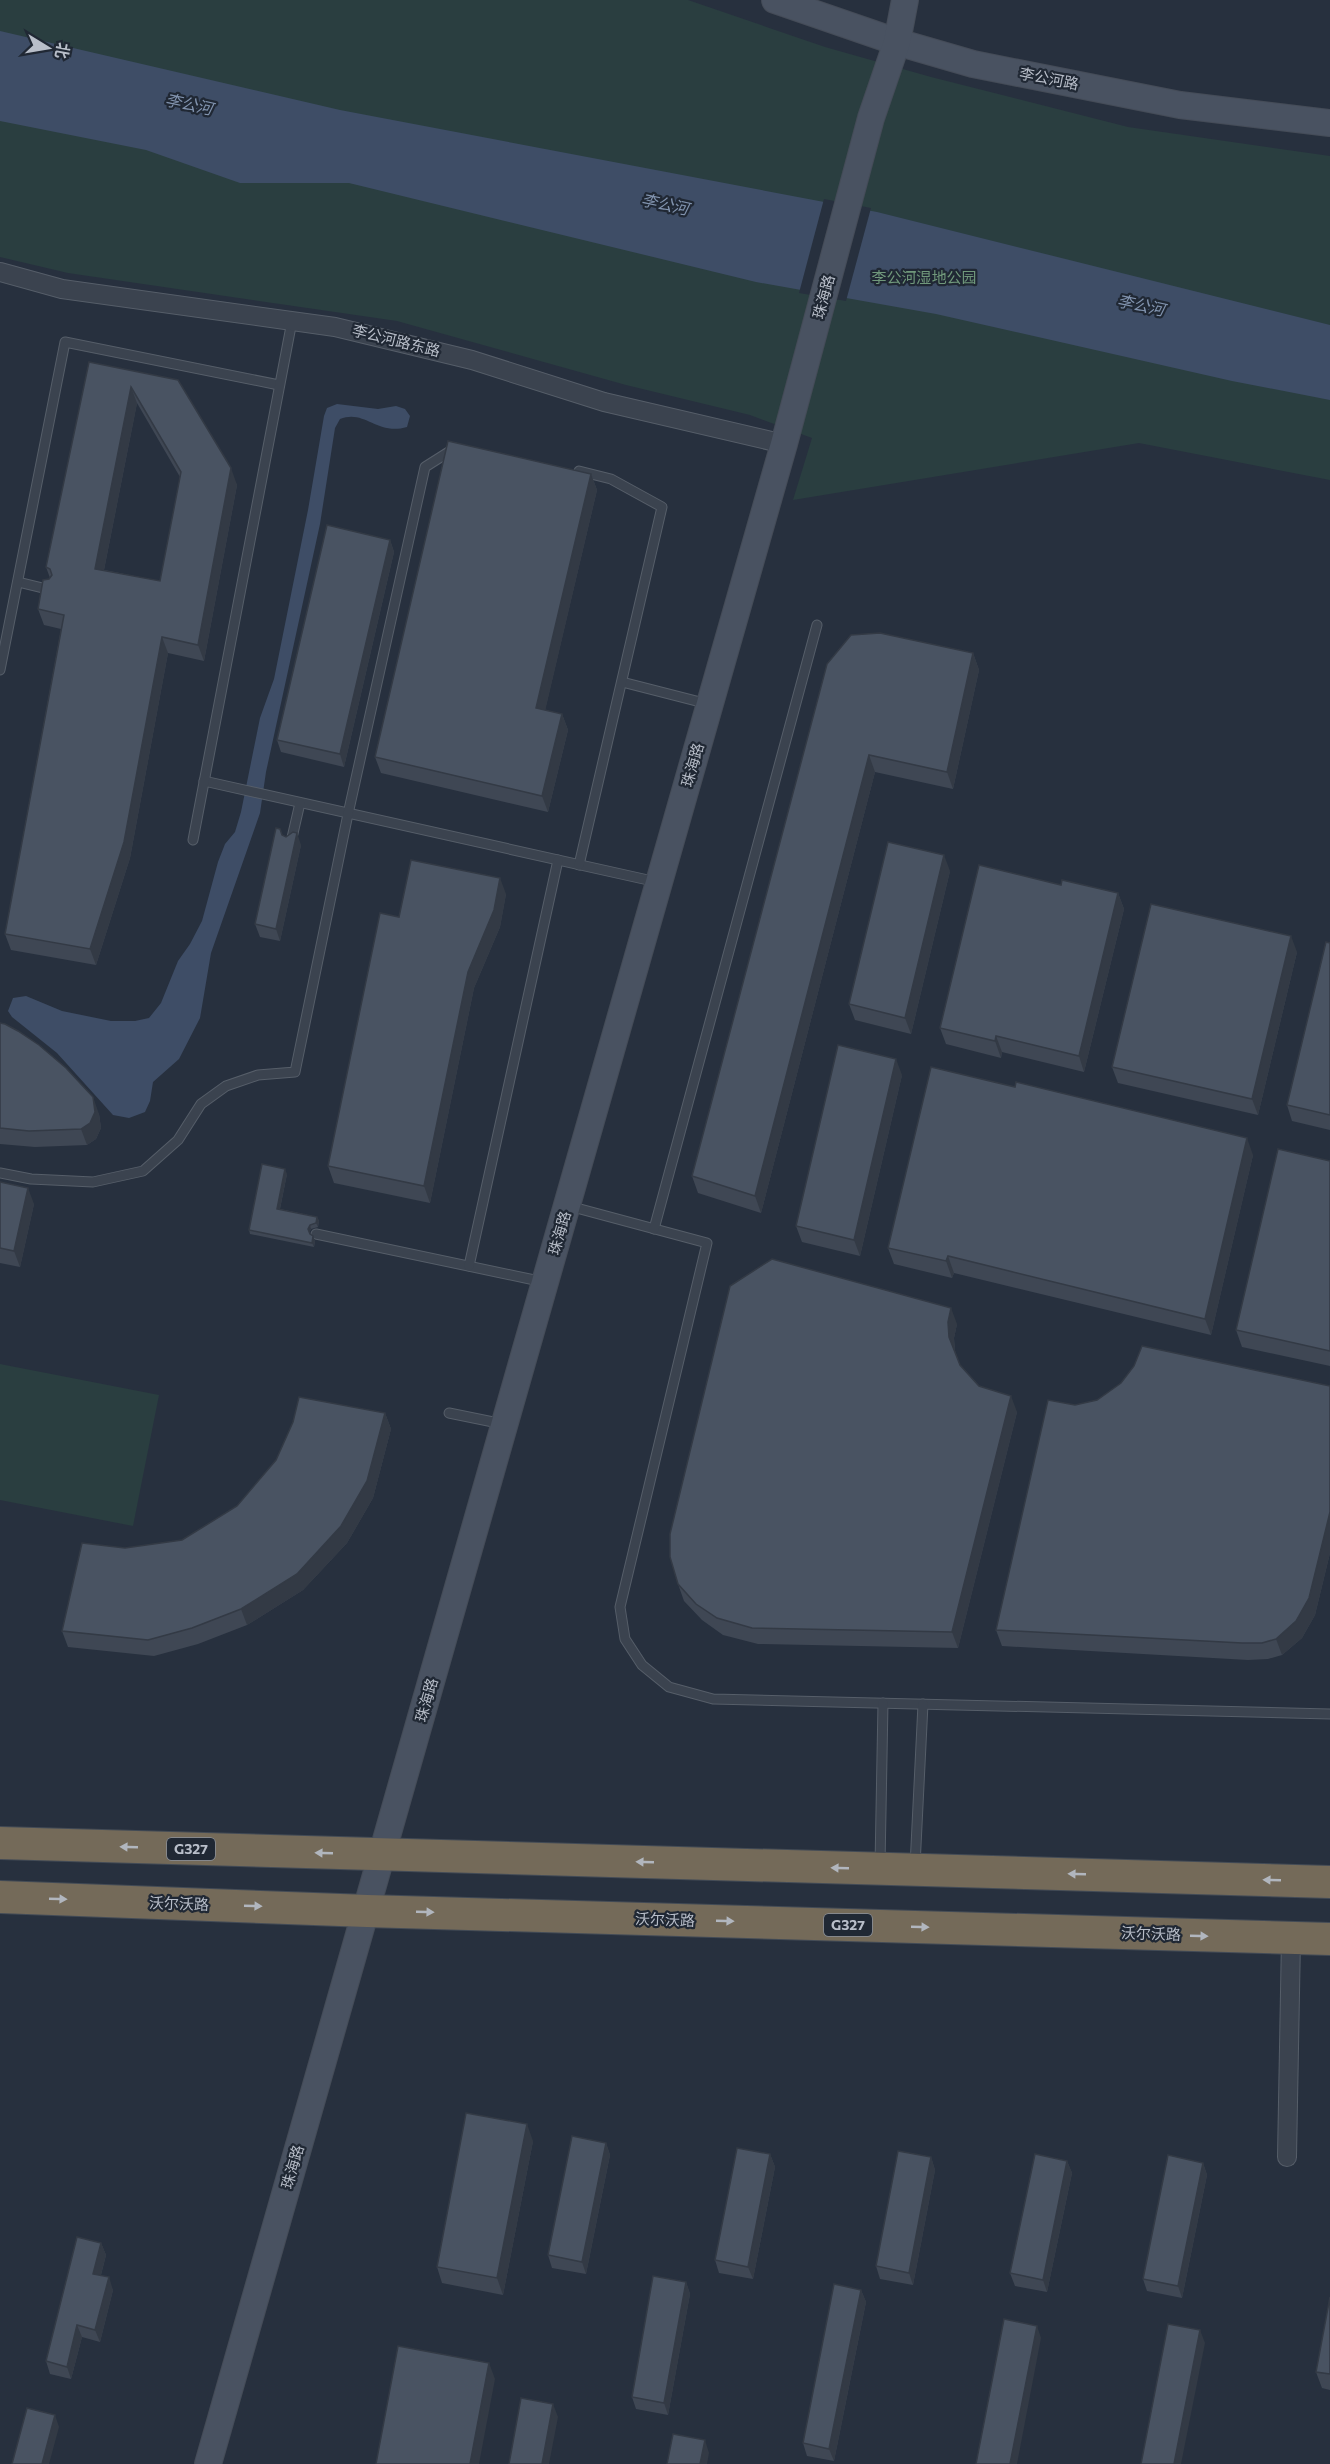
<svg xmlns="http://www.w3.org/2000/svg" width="1330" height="2464" font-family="Commissioner,'Noto Sans SC',sans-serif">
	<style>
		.green { fill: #2a3e40 }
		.water { fill: #3e4d66 }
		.pier { fill: #27303e }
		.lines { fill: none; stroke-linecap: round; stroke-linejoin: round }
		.lane-casing { stroke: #565e69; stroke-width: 11 }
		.street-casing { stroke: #565e69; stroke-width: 20 }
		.secondary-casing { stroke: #454c58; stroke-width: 28 }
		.highway-casing { stroke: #434b56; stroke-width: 34 }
		.lane { stroke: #3b434f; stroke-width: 9 }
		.street { stroke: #3b434f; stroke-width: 18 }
		.secondary { stroke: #495261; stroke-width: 26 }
		.highway { stroke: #746a59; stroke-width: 32 }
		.wall { fill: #3f4754; fill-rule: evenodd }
		.shaded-wall { fill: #333a45 }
		.building { fill: #495362; stroke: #333a45; stroke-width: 1.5; fill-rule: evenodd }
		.oneway { fill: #b1b6be }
		.labels { text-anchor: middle; stroke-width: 4.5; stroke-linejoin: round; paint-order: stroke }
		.shield { fill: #202834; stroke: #8a919c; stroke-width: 1.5 }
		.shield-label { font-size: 14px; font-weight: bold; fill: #b8bec9 }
		.street-label { font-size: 15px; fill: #b8bec9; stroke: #202834 }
		.park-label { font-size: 15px; fill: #70987b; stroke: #202834 }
		.water-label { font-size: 16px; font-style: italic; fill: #8193ae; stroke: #202834 }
	</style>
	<rect width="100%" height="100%" fill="#27303e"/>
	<g class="green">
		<path d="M0,0H688L825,47L931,77L1128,127L1330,156V480L1139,443L793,500L812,438L750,415L626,385L397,321L68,273L0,257Z"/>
		<path d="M0,1364L159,1395L133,1526L0,1500Z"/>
	</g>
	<g class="water">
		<path d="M0,31L340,110L877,212L1330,325V400L1232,381L936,314L756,282L349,183H240L146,150L0,121Z"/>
		<path d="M337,404L378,409L396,406L405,409L410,416L407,427C377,436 365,409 340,419L335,428L320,524L266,772L260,813L211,953L200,1018L179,1059L153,1082L150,1101L145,1112L129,1118L113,1115L57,1053L12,1017L8,1011L13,998L26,996L62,1011L111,1021H135L149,1018L161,1003L178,961L190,944L202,921L218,862L225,844L235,832L241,812L260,718L274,679L308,510L324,416L327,408Z"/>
	</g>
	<path class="pier" d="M824,199L871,208L846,301L799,293Z"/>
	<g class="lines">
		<defs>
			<g id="lane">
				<path d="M18,582L51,590"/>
				<path d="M0,670L65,342L279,385"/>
				<path d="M622,682L708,704"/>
				<path d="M204,781L657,882"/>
				<path d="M193,840L292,321"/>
				<path d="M291,842L300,803"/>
				<path d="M579,865L662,507L611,479L579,471"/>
				<path d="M0,1173L31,1179L93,1182L143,1171L178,1140L201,1104L226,1086L258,1075L295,1072L348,814L425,467L455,448"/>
				<path d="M569,1206L707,1243L620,1607L625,1639L642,1665L669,1687L713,1699L1330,1714"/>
				<path d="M654,1229L817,625"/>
				<path d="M316,1234L544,1282"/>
				<path d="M469,1266L558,860"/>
				<path d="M449,1413L503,1424"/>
				<path d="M880,1865L883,1703"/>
				<path d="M915,1866L923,1704"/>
			</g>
			<g id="street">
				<path d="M0,272L62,289L335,327L472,360L604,402L784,444"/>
				<path d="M1287,2157L1291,1938"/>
			</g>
			<g id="secondary">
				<path d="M775,0L897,42L973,64L1180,105L1330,123"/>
				<path d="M208,2464L784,444L871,118L897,42L905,0"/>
			</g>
			<g id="highway">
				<path d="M0,1843L1330,1882"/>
				<path d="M0,1897L367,1911L1330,1939"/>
			</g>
		</defs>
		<use href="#lane" class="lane-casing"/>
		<use href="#street" class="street-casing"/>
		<use href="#secondary" class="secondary-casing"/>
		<use href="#highway" class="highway-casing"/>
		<use href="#lane" class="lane"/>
		<use href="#street" class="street"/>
		<use href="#secondary" class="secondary"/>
		<use href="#highway" class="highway"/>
	</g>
	<g class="wall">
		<path d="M89,362L178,380L237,485L204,661L168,653L130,858L96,965L11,950L5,934L61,629L44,625L38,609L50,578L46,567ZM137,403L180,477L160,581L104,570Z"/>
		<path d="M591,474L597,490L545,710L562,714L568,730L548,812L381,773L375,757Z"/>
		<path d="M390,540L394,552L344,767L281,752L277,740Z"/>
		<path d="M973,653L979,670L953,789L875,772L761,1213L698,1193L692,1176L827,664Z"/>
		<path d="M280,829L282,835L301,845L280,941L260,937L255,924Z"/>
		<path d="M950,871L911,1034L855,1020L849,1004Z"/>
		<path d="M1061,885L1118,893L1124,909L1084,1072L1002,1052L1001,1058L946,1044L940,1028Z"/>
		<path d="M506,894L500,927L474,988L430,1203L334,1183L328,1166L399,917Z"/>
		<path d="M1330,943V1130L1292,1121L1287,1105Z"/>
		<path d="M1297,952L1258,1115L1118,1083L1112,1067Z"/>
		<path d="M0,1023L99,1114L101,1128L96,1139L87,1145L35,1147L0,1144Z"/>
		<path d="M902,1075L860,1256L802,1242L796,1226Z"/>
		<path d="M1253,1155L1211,1335L954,1273L952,1278L894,1264L888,1248Z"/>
		<path d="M1330,1161V1366L1242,1347L1236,1330Z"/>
		<path d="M287,1174L280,1209L317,1217L319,1221L318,1227L311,1229L309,1233L315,1241L314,1247L250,1234L249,1230Z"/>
		<path d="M0,1182L34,1204L20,1267L0,1263Z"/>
		<path d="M957,1324L954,1338L955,1351L960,1365L979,1386L1017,1412L958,1648L758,1644L723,1635L702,1620L684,1601L678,1584Z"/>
		<path d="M1330,1386V1553L1315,1615L1302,1638L1282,1655L1268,1659L1248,1660L1002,1646L996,1630L1075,1405Z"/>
		<path d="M385,1413L391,1429L373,1498L347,1543L303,1590L247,1625L198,1644L154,1656L68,1647L62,1631L125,1548L182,1540L237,1506L276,1460Z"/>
		<path d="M533,2141L503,2295L442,2283L437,2267Z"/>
		<path d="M606,2143L610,2155L586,2274L552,2268L548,2255Z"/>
		<path d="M770,2154L775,2167L753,2279L719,2273L715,2260Z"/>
		<path d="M931,2157L935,2170L913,2285L880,2279L876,2266Z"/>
		<path d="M1067,2161L1072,2173L1047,2292L1015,2286L1010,2273Z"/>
		<path d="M1203,2163L1207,2175L1182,2298L1147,2291L1143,2279Z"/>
		<path d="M101,2243L106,2255L101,2275L113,2290L100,2342L82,2337L71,2379L50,2374L46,2361Z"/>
		<path d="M686,2282L690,2294L668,2415L636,2409L632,2397Z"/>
		<path d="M861,2290L866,2302L834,2461L807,2456L803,2443Z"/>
		<path d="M1330,2297V2390L1322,2388L1316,2372Z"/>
	</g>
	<g class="shaded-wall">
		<path d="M131,387L137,403L101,585L95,569Z"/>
		<path d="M231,468L237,485L204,661L198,645Z"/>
		<path d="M591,474L597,490L542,724L536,708Z"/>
		<path d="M390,540L394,552L344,767L340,754Z"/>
		<path d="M162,637L168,653L130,858L96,965L90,949Z"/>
		<path d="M973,653L979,670L953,789L947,772Z"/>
		<path d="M562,714L568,730L548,812L542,796Z"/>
		<path d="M869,755L875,772L761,1213L755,1196Z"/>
		<path d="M297,833L301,845L280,941L276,929Z"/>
		<path d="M944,855L950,871L911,1034L905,1018Z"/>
		<path d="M500,878L506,894L500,927L474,988L430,1203L424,1186L468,972Z"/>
		<path d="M1118,893L1124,909L1084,1072L1079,1056Z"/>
		<path d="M1291,936L1297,952L1258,1115L1252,1099Z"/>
		<path d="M996,1036L1002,1052L1001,1058L995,1041Z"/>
		<path d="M896,1059L902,1075L860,1256L854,1240Z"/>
		<path d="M93,1097L99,1114L101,1128L96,1139L87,1145L81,1129Z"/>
		<path d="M1247,1138L1253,1155L1211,1335L1205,1319Z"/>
		<path d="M285,1169L287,1174L279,1213L277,1209Z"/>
		<path d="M28,1188L34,1204L20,1267L14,1251Z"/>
		<path d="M317,1217L319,1221L318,1227L316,1223Z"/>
		<path d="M310,1225L311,1229L309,1233L308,1229Z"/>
		<path d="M313,1236L315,1241L314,1247L312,1243Z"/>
		<path d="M948,1256L954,1273L952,1278L946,1261Z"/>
		<path d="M951,1308L957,1324L954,1338L955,1353L949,1337L948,1322Z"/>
		<path d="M1011,1396L1017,1412L958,1648L952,1632Z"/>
		<path d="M385,1413L391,1429L373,1498L347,1543L303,1590L247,1625L241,1609Z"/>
		<path d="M1330,1512V1553L1315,1615L1302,1638L1282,1655L1276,1639Z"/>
		<path d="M527,2124L533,2141L503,2295L497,2278Z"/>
		<path d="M606,2143L610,2155L586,2274L582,2262Z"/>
		<path d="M770,2154L775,2167L753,2279L748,2267Z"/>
		<path d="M931,2157L935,2170L913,2285L909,2273Z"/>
		<path d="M1067,2161L1072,2173L1047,2292L1043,2280Z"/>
		<path d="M1203,2163L1207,2175L1182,2298L1178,2286Z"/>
		<path d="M101,2243L106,2255L98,2286L93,2274Z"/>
		<path d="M109,2277L113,2290L100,2342L95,2330Z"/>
		<path d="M686,2282L690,2294L668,2415L664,2403Z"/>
		<path d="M861,2290L866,2302L834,2461L829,2449Z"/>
		<path d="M77,2325L82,2337L71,2379L67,2367Z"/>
		<path d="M1037,2326L1041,2338L1017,2464H1010Z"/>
		<path d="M1200,2330L1205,2343L1181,2464H1174Z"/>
		<path d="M489,2363L495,2379L479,2464H470Z"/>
		<path d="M553,2404L558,2417L549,2464H542Z"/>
		<path d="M55,2415L59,2427L49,2464H42Z"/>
		<path d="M705,2440L709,2453L707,2464H700Z"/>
	</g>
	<g class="building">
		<path d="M89,362L178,380L231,468L198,645L162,637L124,842L90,949L5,934L64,615L38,609L43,580L49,579L52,575L50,569L46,567ZM131,387L181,472L160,581L95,569Z"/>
		<path d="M448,441L591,474L536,708L562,714L542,796L375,757Z"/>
		<path d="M327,525L390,540L340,754L277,740Z"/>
		<path d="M880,633L973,653L947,772L869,755L755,1196L692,1176L827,664L851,635Z"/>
		<path d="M276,828L280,829L282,835L286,837L293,832L297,833L276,929L255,924Z"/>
		<path d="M888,842L944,855L905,1018L849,1004Z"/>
		<path d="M411,860L500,878L494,910L468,972L424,1186L328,1166L380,913L399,917Z"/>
		<path d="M979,865L1061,885L1062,880L1118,893L1079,1056L996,1036L995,1041L940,1028Z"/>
		<path d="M1151,904L1291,936L1252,1099L1112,1067Z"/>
		<path d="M1326,942L1330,943V1115L1287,1105Z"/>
		<path d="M0,1023L5,1024L18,1031L39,1045L66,1068L93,1097L95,1112L90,1123L81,1129L29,1131L0,1128Z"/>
		<path d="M838,1045L896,1059L854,1240L796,1226Z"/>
		<path d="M931,1067L1015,1087L1016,1082L1247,1138L1205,1319L948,1256L946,1261L888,1248Z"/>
		<path d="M1278,1149L1330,1161V1351L1236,1330Z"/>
		<path d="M262,1164L285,1169L277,1209L317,1217L316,1223L310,1225L308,1229L310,1234L313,1236L312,1243L249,1230Z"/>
		<path d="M0,1182L28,1188L14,1251L0,1248Z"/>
		<path d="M772,1259L951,1308L948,1322L949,1337L960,1365L979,1386L1011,1396L952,1632L752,1628L717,1618L696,1604L678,1584L670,1557V1534L730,1286Z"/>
		<path d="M1142,1346L1330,1386V1512L1309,1598L1296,1621L1276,1639L1262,1643H1242L996,1630L1048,1400L1075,1405L1097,1400L1121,1383L1134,1366Z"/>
		<path d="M299,1397L385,1413L367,1481L341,1526L297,1574L241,1609L192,1628L148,1640L62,1631L82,1543L125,1548L182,1540L237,1506L276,1460L293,1422Z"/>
		<path d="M466,2113L527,2124L497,2278L437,2267Z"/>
		<path d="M572,2136L606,2143L582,2262L548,2255Z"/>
		<path d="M737,2148L770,2154L748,2267L715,2260Z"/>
		<path d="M898,2151L931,2157L909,2273L876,2266Z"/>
		<path d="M1035,2154L1067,2161L1043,2280L1010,2273Z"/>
		<path d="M1168,2155L1203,2163L1178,2286L1143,2279Z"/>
		<path d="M77,2237L101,2243L93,2274L109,2277L95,2330L77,2325L67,2367L46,2361Z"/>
		<path d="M653,2276L686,2282L664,2403L632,2397Z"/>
		<path d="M834,2284L861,2290L829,2449L803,2443Z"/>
		<path d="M1330,2297V2374L1316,2372Z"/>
		<path d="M1004,2319L1037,2326L1010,2464H976Z"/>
		<path d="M1168,2324L1200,2330L1174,2464H1141Z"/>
		<path d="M398,2346L489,2363L470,2464H376Z"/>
		<path d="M521,2398L553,2404L542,2464H509Z"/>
		<path d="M27,2408L55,2415L42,2464H12Z"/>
		<path d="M673,2434L705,2440L700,2464H667Z"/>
	</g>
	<defs><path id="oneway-solid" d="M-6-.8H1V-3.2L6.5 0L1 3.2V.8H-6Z" transform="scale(1.5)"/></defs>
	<g class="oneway">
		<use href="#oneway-solid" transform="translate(129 1847) rotate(-178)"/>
		<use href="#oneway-solid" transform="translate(324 1853) rotate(-178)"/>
		<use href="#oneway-solid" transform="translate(645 1862) rotate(-178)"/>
		<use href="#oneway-solid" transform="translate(840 1868) rotate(-178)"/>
		<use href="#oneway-solid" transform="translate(1077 1874) rotate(-178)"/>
		<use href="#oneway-solid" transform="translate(1272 1880) rotate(-178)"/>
		<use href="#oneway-solid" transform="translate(58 1899) rotate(2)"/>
		<use href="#oneway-solid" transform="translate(253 1906) rotate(2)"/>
		<use href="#oneway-solid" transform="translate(425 1912) rotate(2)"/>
		<use href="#oneway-solid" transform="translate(725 1921) rotate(2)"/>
		<use href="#oneway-solid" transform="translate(920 1927) rotate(2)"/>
		<use href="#oneway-solid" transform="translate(1199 1936) rotate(2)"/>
	</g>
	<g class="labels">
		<g class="shield">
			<rect x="167" y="1838" width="48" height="22" rx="4.5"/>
			<rect x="824" y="1914" width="48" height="22" rx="4.5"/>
		</g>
		<g class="shield-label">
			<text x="191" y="1854">G327</text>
			<text x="848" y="1930">G327</text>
		</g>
		<g class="street-label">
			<text transform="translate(1049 79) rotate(11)" y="5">李公河路</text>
			<text transform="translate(824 297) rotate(-75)" y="5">珠海路</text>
			<text transform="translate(396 341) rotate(14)" y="5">李公河路东路</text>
			<text transform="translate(693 765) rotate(-74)" y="5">珠海路</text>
			<text transform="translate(560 1233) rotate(-74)" y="5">珠海路</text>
			<text transform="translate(427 1700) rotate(-74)" y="5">珠海路</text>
			<text transform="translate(179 1904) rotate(2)" y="5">沃尔沃路</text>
			<text transform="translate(665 1920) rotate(2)" y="5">沃尔沃路</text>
			<text transform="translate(1151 1934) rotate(2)" y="5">沃尔沃路</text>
			<text transform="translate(293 2167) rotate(-74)" y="5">珠海路</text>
		</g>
		<g class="park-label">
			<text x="924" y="283">李公河湿地公园</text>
		</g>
		<g class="water-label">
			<text transform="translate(189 104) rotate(12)" y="6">李公河</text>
			<text transform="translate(665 204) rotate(12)" y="6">李公河</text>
			<text transform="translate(1141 305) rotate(12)" y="6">李公河</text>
		</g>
	</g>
	<g transform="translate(48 48) rotate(101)" stroke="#202834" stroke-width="4.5" paint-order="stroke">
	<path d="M0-4.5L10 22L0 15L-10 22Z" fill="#b8bec9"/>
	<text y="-9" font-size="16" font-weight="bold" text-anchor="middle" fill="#b8bec9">北</text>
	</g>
</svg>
